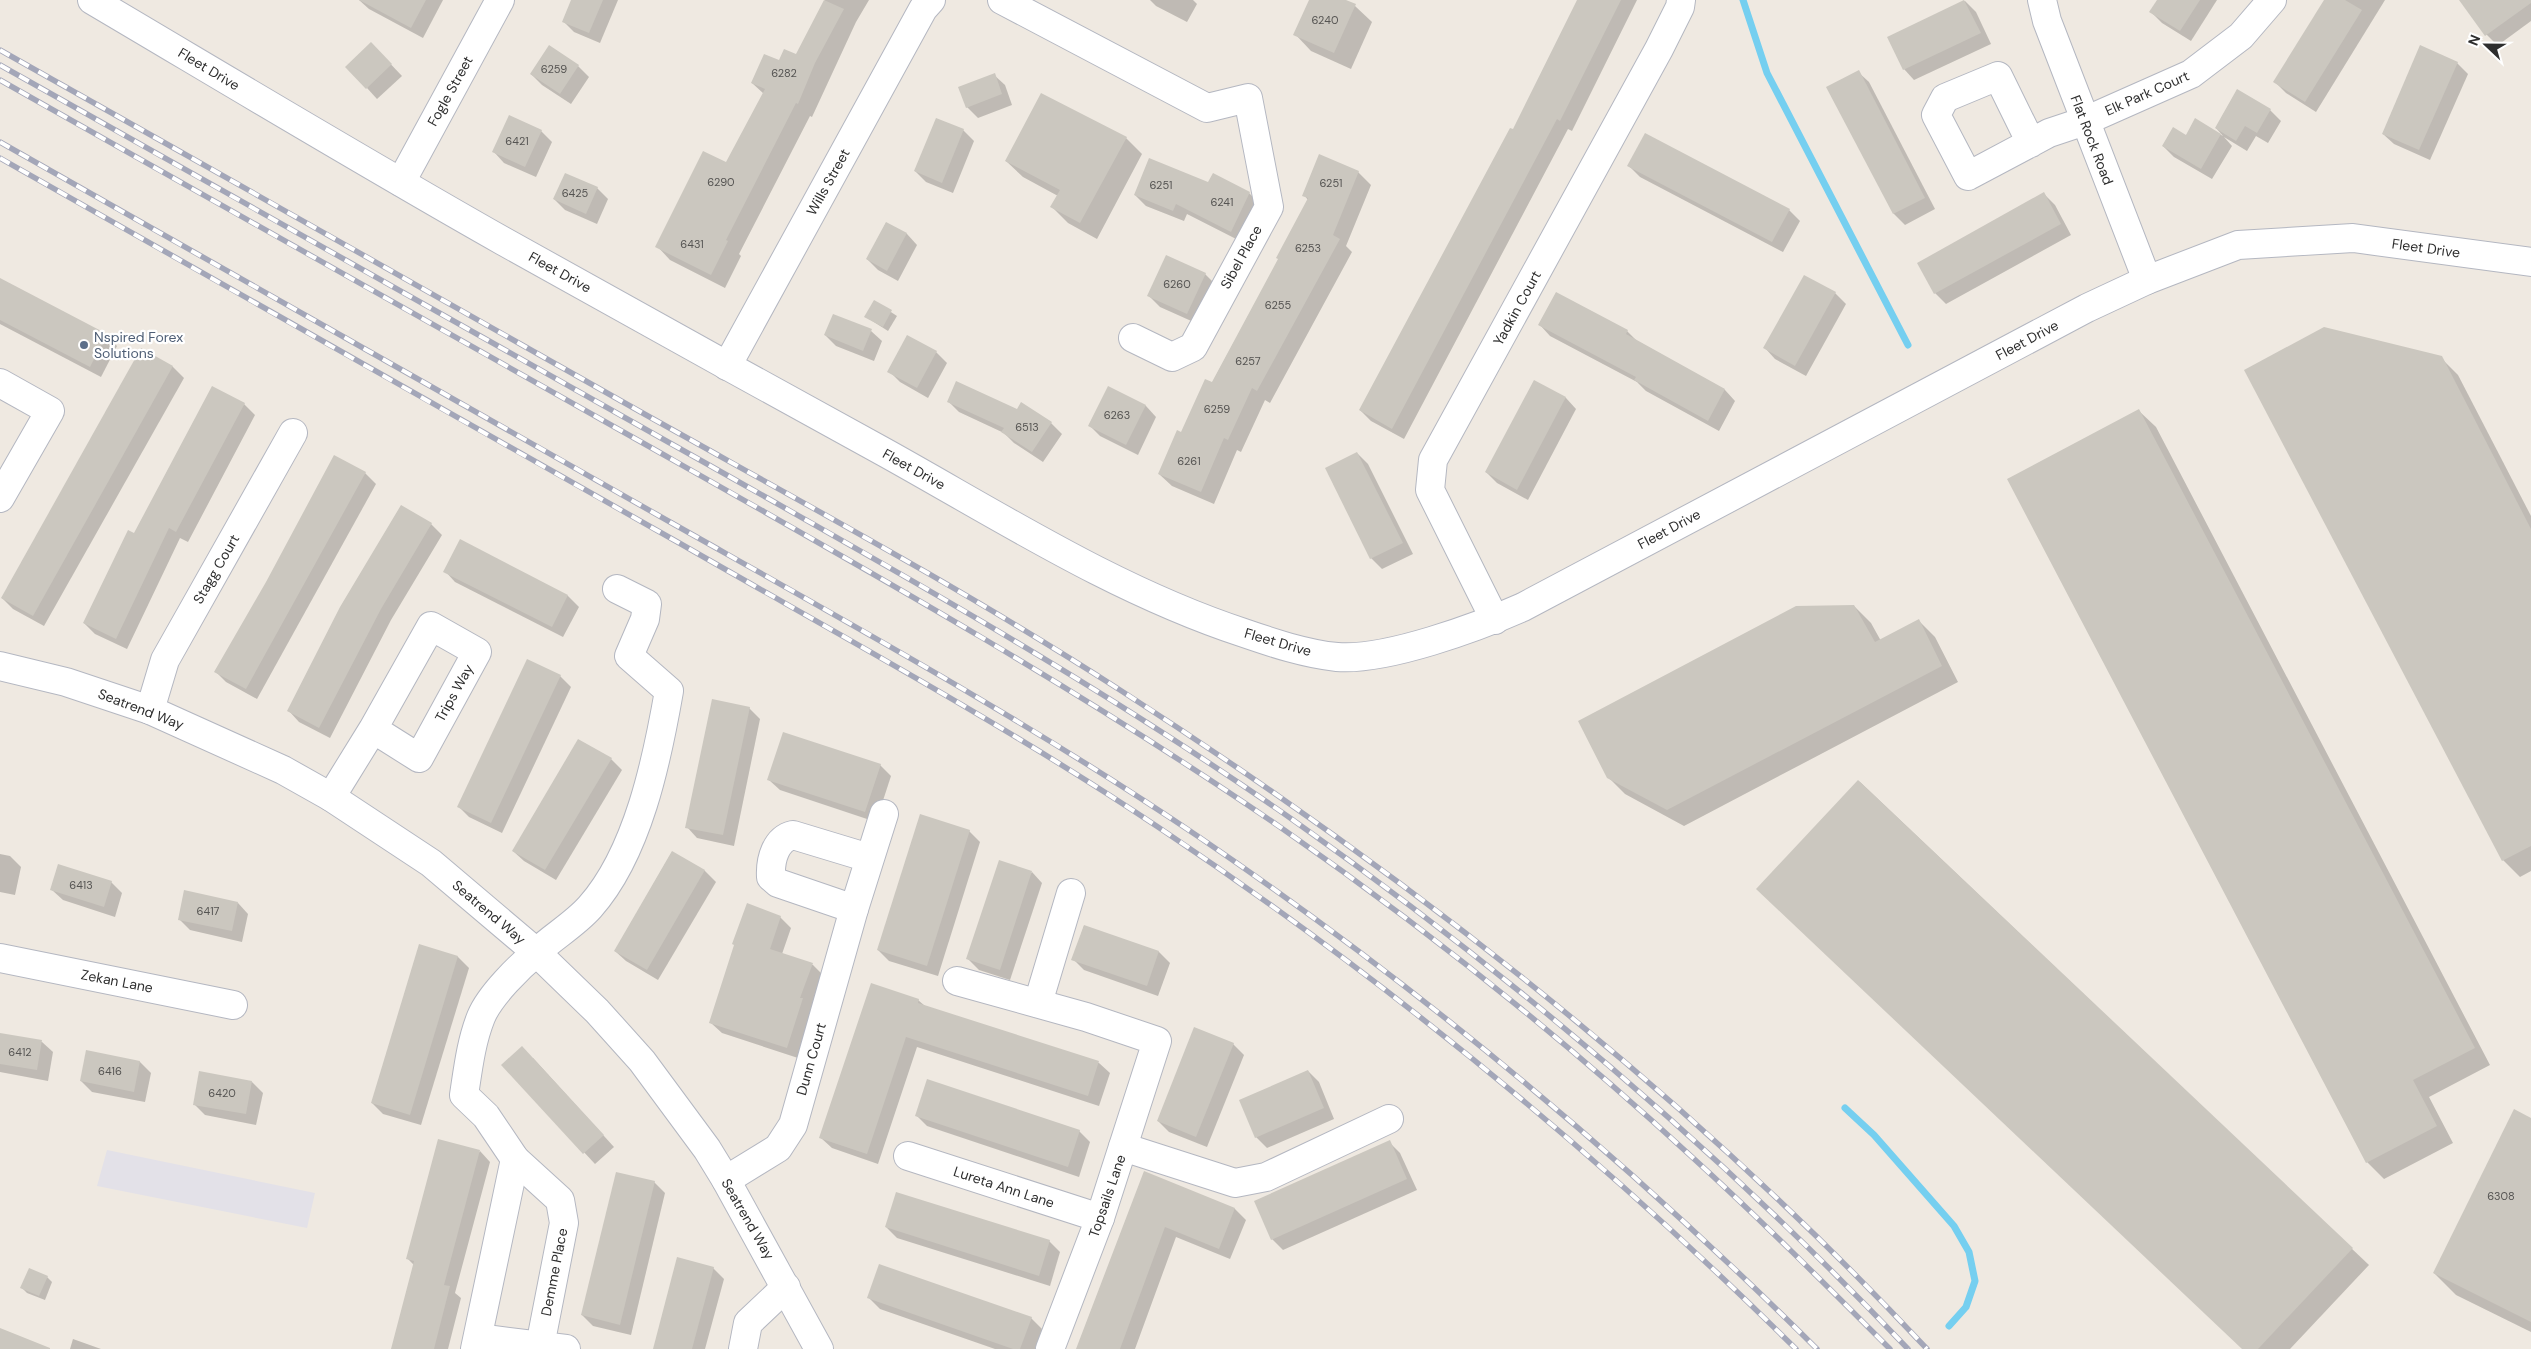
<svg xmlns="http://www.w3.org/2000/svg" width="2531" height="1349" font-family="'DM Sans',sans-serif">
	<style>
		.industrial { fill: #e3e1e8 }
		.shadow { fill: #0003 }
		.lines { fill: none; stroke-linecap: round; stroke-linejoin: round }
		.stream { stroke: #75cff0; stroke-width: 7 }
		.building { fill: #cbc7bf }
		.minor-casing { stroke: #b4b7c1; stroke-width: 30 }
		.minor { stroke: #fff; stroke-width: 28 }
		.rail-casing { stroke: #a3a6b8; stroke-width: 5.5 }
		.rail { stroke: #fff; stroke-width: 4; stroke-dasharray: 11; stroke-linecap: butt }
		.service-dot { fill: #5c6f8a; stroke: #fff; stroke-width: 2 }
		.labels { text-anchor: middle; stroke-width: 4.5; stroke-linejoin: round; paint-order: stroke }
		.number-label { font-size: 11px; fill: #555452 }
		.street-label { font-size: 14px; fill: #2e2e2e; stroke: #fff }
		.service-label { font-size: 14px; fill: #4e5e75; stroke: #fff; text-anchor: start }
	</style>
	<rect width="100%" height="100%" fill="#efe9e1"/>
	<path class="industrial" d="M107,1150L315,1193L307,1228L97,1186Z"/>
	<g class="shadow">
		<path d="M359,0H443L423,38L369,9Z"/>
		<path d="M572,0H618L600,43L574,32L563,21Z"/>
		<path d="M825,0H869L856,22L812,117L810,116L739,254L741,256L725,288L670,260L657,246L727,164L764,94L752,83L780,62L796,56Z"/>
		<path d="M1150,0H1193L1197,4L1187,22L1156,6Z"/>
		<path d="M1310,0H1343L1355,6L1372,22L1351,69L1311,51L1295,34Z"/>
		<path d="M1578,0H1637L1572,131L1568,129L1404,439L1371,421L1360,410L1513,131Z"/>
		<path d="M2159,0H2217L2191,41L2162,23L2151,12Z"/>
		<path d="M2325,0H2385L2316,112L2286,93L2275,82Z"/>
		<path d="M2466,0H2531V21L2501,43H2495L2484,32Z"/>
		<path d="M1965,1L1976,12L1991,44L1914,80L1904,69L1889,37Z"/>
		<path d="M382,55L402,76L377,99L367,88Z"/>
		<path d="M2457,63L2468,74L2430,160L2394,144L2383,134Z"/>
		<path d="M578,66L589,77L571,104L542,85L531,74Z"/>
		<path d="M1858,72L1869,82L1935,209L1905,225L1894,214L1828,87Z"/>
		<path d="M994,75L1005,85L1012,105L978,118L967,107Z"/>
		<path d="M2270,110L2281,121L2268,143L2256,136L2247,151L2224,137L2232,146L2212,179L2174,157L2163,146L2186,136L2195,120L2223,136L2216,128Z"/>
		<path d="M937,119L963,130L974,141L953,193L926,182L915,171Z"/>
		<path d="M541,131L552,142L536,177L504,163L494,152Z"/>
		<path d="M1126,138L1142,154L1097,239L1068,223L1052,207L1058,196L1023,177L1006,161Z"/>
		<path d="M1629,166L1789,210L1800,221L1783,252L1640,177Z"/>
		<path d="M1358,172L1371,185L1346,246L1352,252L1270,403L1265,400L1241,452L1237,450L1214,504L1172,486L1159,474L1212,383L1279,259L1308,200L1304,195Z"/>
		<path d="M1214,175L1249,193L1260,204L1242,242L1187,214L1184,221L1146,206L1135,195L1209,184Z"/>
		<path d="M597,188L608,199L597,224L565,210L554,199Z"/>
		<path d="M2044,194L2055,205L2071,235L1946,304L1935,293L1919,263Z"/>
		<path d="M886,223L907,234L917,245L898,281L878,270L867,259Z"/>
		<path d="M1205,274L1216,285L1198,324L1160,307L1149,296Z"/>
		<path d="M0,279L106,335L117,346L101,377L0,324Z"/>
		<path d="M1835,293L1846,304L1806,376L1775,359L1765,348Z"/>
		<path d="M874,301L897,316L888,331L866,317Z"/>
		<path d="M1540,325L1627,331L1639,343L1725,390L1735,401L1719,431L1646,391L1637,382L1550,336Z"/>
		<path d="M871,331L882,341L874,361L836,346L825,335Z"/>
		<path d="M141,350L173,367L184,378L44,626L13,609L2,598Z"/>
		<path d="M936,352L947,363L928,398L900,382L889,371Z"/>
		<path d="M2441,358L2458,375L2531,516V871L2520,877L2503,860Z"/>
		<path d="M1535,382L1566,398L1576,409L1528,500L1497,483L1486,472Z"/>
		<path d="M1108,388L1146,406L1156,417L1138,455L1100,436L1089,425Z"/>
		<path d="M948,401L1017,411L1051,423L1062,434L1043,462L1014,443L1004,433L959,412Z"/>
		<path d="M244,404L255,415L188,542L180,538L127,649L95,634L84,623L135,535Z"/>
		<path d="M2139,411L2156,427L2490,1065L2429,1097L2453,1143L2384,1179L2367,1162L2009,480Z"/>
		<path d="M1357,453L1368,464L1413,554L1382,569L1371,558Z"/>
		<path d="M365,473L376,484L257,699L226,682L215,671Z"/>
		<path d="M431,524L442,535L391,620L330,738L299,722L289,711Z"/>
		<path d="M460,541L568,596L579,607L563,637L455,582L445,571Z"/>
		<path d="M1854,606L1871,623L1881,641L1919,621L1935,637L1958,682L1684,826L1625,794L1608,777Z"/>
		<path d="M560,676L571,687L502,833L469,817L458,806Z"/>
		<path d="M749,708L760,719L734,846L697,838L687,827Z"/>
		<path d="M611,759L622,770L556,880L524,861L513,851Z"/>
		<path d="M880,765L891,776L876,822L780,790L769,780Z"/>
		<path d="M1859,781L2369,1265L2290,1349H2243Z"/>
		<path d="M969,831L980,842L938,976L889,961L878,950Z"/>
		<path d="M672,852L705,871L716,882L658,980L626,961L615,951Z"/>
		<path d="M0,854L10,856L21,867L15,895L0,892Z"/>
		<path d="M1032,872L1042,883L1010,980L979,970L968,959Z"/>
		<path d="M111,882L122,893L115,917L63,900L52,890Z"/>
		<path d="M238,903L248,914L242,942L190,930L179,919Z"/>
		<path d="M780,917L791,928L782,954L813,965L823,975L811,1008L813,1010L798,1058L722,1033L711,1023Z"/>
		<path d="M1084,926L1159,952L1170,963L1158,996L1084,970L1073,959Z"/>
		<path d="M420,946L458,957L469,968L421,1125L383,1114L372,1103Z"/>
		<path d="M918,1000L925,1006L1099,1063L1110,1073L1099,1106L917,1047L878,1164L832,1148L821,1138Z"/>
		<path d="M0,1034L42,1042L53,1052L48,1081L0,1072Z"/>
		<path d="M1233,1044L1244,1055L1207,1147L1169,1132L1158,1121Z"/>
		<path d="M87,1051L140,1062L151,1073L145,1102L92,1092L81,1081Z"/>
		<path d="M533,1058L614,1147L595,1164L503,1065Z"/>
		<path d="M1308,1071L1319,1082L1334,1119L1267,1148L1256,1137Z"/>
		<path d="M252,1082L263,1093L256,1125L205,1115L194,1104Z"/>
		<path d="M916,1115L1079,1131L1090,1142L1079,1177L927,1126Z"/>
		<path d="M2531,1119V1332L2456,1295L2434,1273Z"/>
		<path d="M1389,1142L1400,1153L1417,1190L1283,1250L1272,1239Z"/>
		<path d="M480,1151L490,1162L455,1293L461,1298L448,1349H393L414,1265L408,1259Z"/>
		<path d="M1145,1173L1235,1209L1246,1220L1230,1259L1176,1237L1135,1349H1077Z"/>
		<path d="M654,1182L665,1193L631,1335L593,1326L582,1315Z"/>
		<path d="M886,1227L1049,1241L1060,1252L1050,1286L897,1238Z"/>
		<path d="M713,1268L724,1279L705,1349H654Z"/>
		<path d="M47,1277L52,1282L45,1300L27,1293L22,1288Z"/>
		<path d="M869,1298L1031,1318L1042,1329L1035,1349H995L880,1309Z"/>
		<path d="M73,1339L101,1349H70Z"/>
	</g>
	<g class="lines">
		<g class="stream">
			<path d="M1743,0L1767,73L1908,345"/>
			<path d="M1845,1108L1874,1135L1954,1226L1969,1252L1975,1281L1966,1307L1949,1326"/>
		</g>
	</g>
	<g class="building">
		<path d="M359,0H426L411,28Z"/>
		<path d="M571,0H603L589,33L562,22Z"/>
		<path d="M824,0L844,9L815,63L798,104L796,103L726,240L728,241L711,275L655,247L703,151L726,162L765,89L751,83L764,54L779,60L784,49L796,54Z"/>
		<path d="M1309,0H1346L1356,4L1334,53L1293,35Z"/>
		<path d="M1577,0H1621L1560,121L1557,119L1392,429L1359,410L1510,128L1513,129Z"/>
		<path d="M1964,0L1981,33L1903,70L1887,37Z"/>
		<path d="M2157,0H2200L2180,31L2149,12Z"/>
		<path d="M2324,0H2345L2362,10L2305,102L2273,82Z"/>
		<path d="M2459,0H2531V3L2485,36Z"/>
		<path d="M371,42L392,64L366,89L345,67Z"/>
		<path d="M549,45L579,65L560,94L530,74Z"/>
		<path d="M2420,45L2458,62L2419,150L2382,134Z"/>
		<path d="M1859,70L1925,198L1893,214L1826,87Z"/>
		<path d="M995,73L1002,94L966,108L958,87Z"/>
		<path d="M2237,89L2271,109L2257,133L2245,126L2236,141L2215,128Z"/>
		<path d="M1041,93L1127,137L1080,223L1050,207L1060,190L1005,161Z"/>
		<path d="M509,115L542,130L525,167L492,152Z"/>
		<path d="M936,118L964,129L942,183L914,171Z"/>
		<path d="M2195,118L2221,134L2201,169L2162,146L2173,127L2186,135Z"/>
		<path d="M1645,133L1790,209L1772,242L1627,166Z"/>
		<path d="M1319,154L1359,171L1333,235L1340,239L1257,391L1252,388L1228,440L1224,438L1201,492L1158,474L1177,430L1181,432L1205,379L1212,382L1278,259L1276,258L1308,198L1302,196Z"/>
		<path d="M1149,158L1208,182L1213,173L1250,192L1231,232L1176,204L1173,211L1134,195Z"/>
		<path d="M565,173L598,187L586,214L553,199Z"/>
		<path d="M2044,192L2061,224L1934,294L1917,263Z"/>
		<path d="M886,222L907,233L887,271L866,259Z"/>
		<path d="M1166,255L1206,273L1187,314L1147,296Z"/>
		<path d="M1804,275L1836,292L1795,366L1763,348Z"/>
		<path d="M0,278L107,334L90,367L0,320Z"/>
		<path d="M1556,292L1628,330L1626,334L1725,389L1708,421L1634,380L1636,377L1538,325Z"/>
		<path d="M874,300L892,310L883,327L864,317Z"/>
		<path d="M833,314L872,329L863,351L824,335Z"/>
		<path d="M2324,327L2442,356L2531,529V846L2502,861L2244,370Z"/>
		<path d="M907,335L937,351L917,388L887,372Z"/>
		<path d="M141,348L173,366L33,616L1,598Z"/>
		<path d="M1534,380L1566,397L1517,490L1485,472Z"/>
		<path d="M956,381L1017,409L1021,402L1052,422L1032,452L1001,432L1004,428L947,402Z"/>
		<path d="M212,386L245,403L176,532L169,528L116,639L83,623L128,530L134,533Z"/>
		<path d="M1108,386L1146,405L1126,445L1088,426Z"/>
		<path d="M2139,409L2475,1048L2413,1080L2437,1126L2366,1163L2007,479Z"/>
		<path d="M1357,452L1403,543L1370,559L1325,468Z"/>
		<path d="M334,455L366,472L246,689L214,672L266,582Z"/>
		<path d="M401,505L432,523L381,609L319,728L287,711L340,607Z"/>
		<path d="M460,539L568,595L552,627L443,572Z"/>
		<path d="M1854,605L1875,642L1919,619L1942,666L1667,810L1607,778L1578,721L1796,606Z"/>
		<path d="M527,659L561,675L491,823L457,807Z"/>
		<path d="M712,699L750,707L723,835L685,828Z"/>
		<path d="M783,732L881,764L865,812L767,780Z"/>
		<path d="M578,739L612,758L545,870L512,851Z"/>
		<path d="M1858,780L2353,1248L2258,1349H2242L1756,889Z"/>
		<path d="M920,814L970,830L927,966L877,950Z"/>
		<path d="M672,851L705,870L647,970L614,951Z"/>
		<path d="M999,860L1032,871L1000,970L966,959Z"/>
		<path d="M58,864L112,881L104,907L50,890Z"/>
		<path d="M184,890L238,902L232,931L178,920Z"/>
		<path d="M747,903L781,916L770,949L813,963L800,998H803L787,1048L709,1023L734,945L732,944Z"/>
		<path d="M1084,925L1159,951L1147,986L1071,960Z"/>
		<path d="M419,944L458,956L410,1115L371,1103Z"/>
		<path d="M871,983L919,999L918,1003L1099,1061L1088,1096L906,1037L867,1154L819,1138Z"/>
		<path d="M1194,1027L1234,1043L1196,1137L1157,1121Z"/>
		<path d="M0,1033L42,1040L37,1070L0,1064Z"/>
		<path d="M522,1046L604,1135L583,1154L501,1065Z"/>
		<path d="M86,1050L140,1061L134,1092L80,1081Z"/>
		<path d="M1308,1070L1324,1108L1255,1138L1239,1100Z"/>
		<path d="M199,1071L252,1081L246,1114L193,1105Z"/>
		<path d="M927,1079L1080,1130L1068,1167L915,1116Z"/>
		<path d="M2514,1109L2531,1118V1322L2433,1273Z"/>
		<path d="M438,1139L480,1150L444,1285L450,1286L434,1349H391L414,1261L406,1259Z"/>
		<path d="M1390,1140L1407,1179L1271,1240L1254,1201Z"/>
		<path d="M1144,1171L1235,1208L1219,1249L1165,1227L1120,1349H1076Z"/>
		<path d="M616,1172L655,1181L620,1325L581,1315Z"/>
		<path d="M896,1192L1050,1240L1039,1276L885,1227Z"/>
		<path d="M677,1257L714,1267L692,1349H653Z"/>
		<path d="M879,1264L1032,1317L1020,1349H1013L867,1298Z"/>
		<path d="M29,1268L48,1276L39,1296L20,1288Z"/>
		<path d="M0,1328L50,1348V1349H0Z"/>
	</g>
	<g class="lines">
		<defs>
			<g id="minor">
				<path d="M92,0C229,81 365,163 503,241C629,312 757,382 884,452C1001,517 1116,591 1244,633C1273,643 1306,654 1337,657C1386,661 1478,627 1523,607L2087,308L2147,280L2238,245L2353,238L2531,262"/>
				<path d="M1002,0L1207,108L1248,98L1269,207L1193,347L1172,357L1133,338"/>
				<path d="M2042,0L2047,21L2147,280"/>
				<path d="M2031,143L1998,76L1945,98L1936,115L1968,176L2049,133L2085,121L2191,74L2241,36L2272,0"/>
				<path d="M401,182L500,0"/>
				<path d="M727,366L923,9L931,0"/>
				<path d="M0,383L50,411L0,498"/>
				<path d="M1495,620L1430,490L1433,460L1659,49L1680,7L1681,0"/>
				<path d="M0,666L66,682L150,710L283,770L331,797L431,863L536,952L597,1011L642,1061L707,1149L726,1180L819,1349"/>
				<path d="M150,710L165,660L293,433"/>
				<path d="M331,797L373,729L431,626L477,652L419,758L373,729"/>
				<path d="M854,909L778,883L771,877C770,859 776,839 793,835L869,858"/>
				<path d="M0,958L233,1005"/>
				<path d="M957,981L1086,1017L1157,1041L1100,1218L1050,1349"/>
				<path d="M1038,1003L1071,893"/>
				<path d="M1123,1147L1235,1183L1266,1177L1389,1119"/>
				<path d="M908,1156L1100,1218"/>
				<path d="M726,1180L778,1148L793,1125L854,909L884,814"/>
				<path d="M478,1338L566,1349"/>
				<path d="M540,1346L564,1223L560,1200L515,1159L486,1116L464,1095C468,1069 471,1042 481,1017C490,995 520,966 538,951C554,936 575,924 590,907C638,853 657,760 669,691L629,656L645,619L647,604L617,589"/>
				<path d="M475,1349L515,1159"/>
				<path d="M743,1349L748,1323L786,1287"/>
			</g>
		</defs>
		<use href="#minor" class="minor-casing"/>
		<use href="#minor" class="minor"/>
		<defs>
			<g id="rail">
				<path d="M0,50C208,167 416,285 623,402C790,496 959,586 1120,690C1412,878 1689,1095 1927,1349"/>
				<path d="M0,65C226,193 452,320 677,447C886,565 1096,682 1293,820C1513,976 1722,1153 1908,1349"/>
				<path d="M0,80C217,203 434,325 650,447C864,568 1078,688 1280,827C1424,927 1563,1038 1692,1157C1760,1219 1825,1284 1890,1349"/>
				<path d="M0,142C223,269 447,395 670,522C849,623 1029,722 1199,837C1421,988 1627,1160 1817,1349"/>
				<path d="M0,158C227,287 454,416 681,544C841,636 1004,724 1158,827C1387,980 1600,1155 1796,1349"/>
			</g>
		</defs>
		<use href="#rail" class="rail-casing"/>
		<use href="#rail" class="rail"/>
	</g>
	<circle class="service-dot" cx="84" cy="345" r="5"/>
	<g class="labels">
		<g class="number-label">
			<text x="1325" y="24">6240</text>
			<text x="554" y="73">6259</text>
			<text x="784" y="77">6282</text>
			<text x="517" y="145">6421</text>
			<text x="721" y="186">6290</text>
			<text x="1331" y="187">6251</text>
			<text x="1161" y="189">6251</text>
			<text x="575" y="197">6425</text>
			<text x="1222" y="206">6241</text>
			<text x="692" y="248">6431</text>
			<text x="1308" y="252">6253</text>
			<text x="1177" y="288">6260</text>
			<text x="1278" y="309">6255</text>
			<text x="1248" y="365">6257</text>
			<text x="1217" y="413">6259</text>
			<text x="1117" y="419">6263</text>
			<text x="1027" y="431">6513</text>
			<text x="1189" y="465">6261</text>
			<text x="81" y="889">6413</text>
			<text x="208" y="915">6417</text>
			<text x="20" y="1056">6412</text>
			<text x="110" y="1075">6416</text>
			<text x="222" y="1097">6420</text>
			<text x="2501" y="1200">6308</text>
		</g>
		<g class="street-label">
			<text transform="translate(209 69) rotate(31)" y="5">Fleet Drive</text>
			<text transform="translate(450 91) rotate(-61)" y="5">Fogle Street</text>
			<text transform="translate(2147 93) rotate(-24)" y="5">Elk Park Court</text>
			<text transform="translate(2092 140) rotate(69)" y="5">Flat Rock Road</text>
			<text transform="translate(828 182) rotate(-61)" y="5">Wills Street</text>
			<text transform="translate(2426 248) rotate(8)" y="5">Fleet Drive</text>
			<text transform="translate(1241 257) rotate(-61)" y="5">Sibel Place</text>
			<text transform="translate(560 272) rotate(29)" y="5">Fleet Drive</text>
			<text transform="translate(1517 308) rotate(-61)" y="5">Yadkin Court</text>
			<text transform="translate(2027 340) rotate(-28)" y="5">Fleet Drive</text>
			<text transform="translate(914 469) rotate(29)" y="5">Fleet Drive</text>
			<text transform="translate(1669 529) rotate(-28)" y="5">Fleet Drive</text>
			<text transform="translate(216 569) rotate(-60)" y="5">Stagg Court</text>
			<text transform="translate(1278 642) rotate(16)" y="5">Fleet Drive</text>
			<text transform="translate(454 693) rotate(-61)" y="5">Trips Way</text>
			<text transform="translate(141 709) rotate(21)" y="5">Seatrend Way</text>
			<text transform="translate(489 912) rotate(40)" y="5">Seatrend Way</text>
			<text transform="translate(117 981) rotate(11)" y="5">Zekan Lane</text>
			<text transform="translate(811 1059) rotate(-74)" y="5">Dunn Court</text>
			<text transform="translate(1004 1187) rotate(18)" y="5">Lureta Ann Lane</text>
			<text transform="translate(1107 1196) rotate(-71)" y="5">Topsails Lane</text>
			<text transform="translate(748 1219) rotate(60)" y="5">Seatrend Way</text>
			<text transform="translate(554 1272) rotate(-79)" y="5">Demme Place</text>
		</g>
		<g class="service-label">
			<text x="94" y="342">Nspired Forex<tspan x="94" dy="16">Solutions</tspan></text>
		</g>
	</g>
	<g transform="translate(2486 45) rotate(292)" stroke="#ffffff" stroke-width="4" paint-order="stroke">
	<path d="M0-4L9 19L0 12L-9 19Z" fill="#2e2e2e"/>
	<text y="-8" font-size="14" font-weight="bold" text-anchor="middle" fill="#2e2e2e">N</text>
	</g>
</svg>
